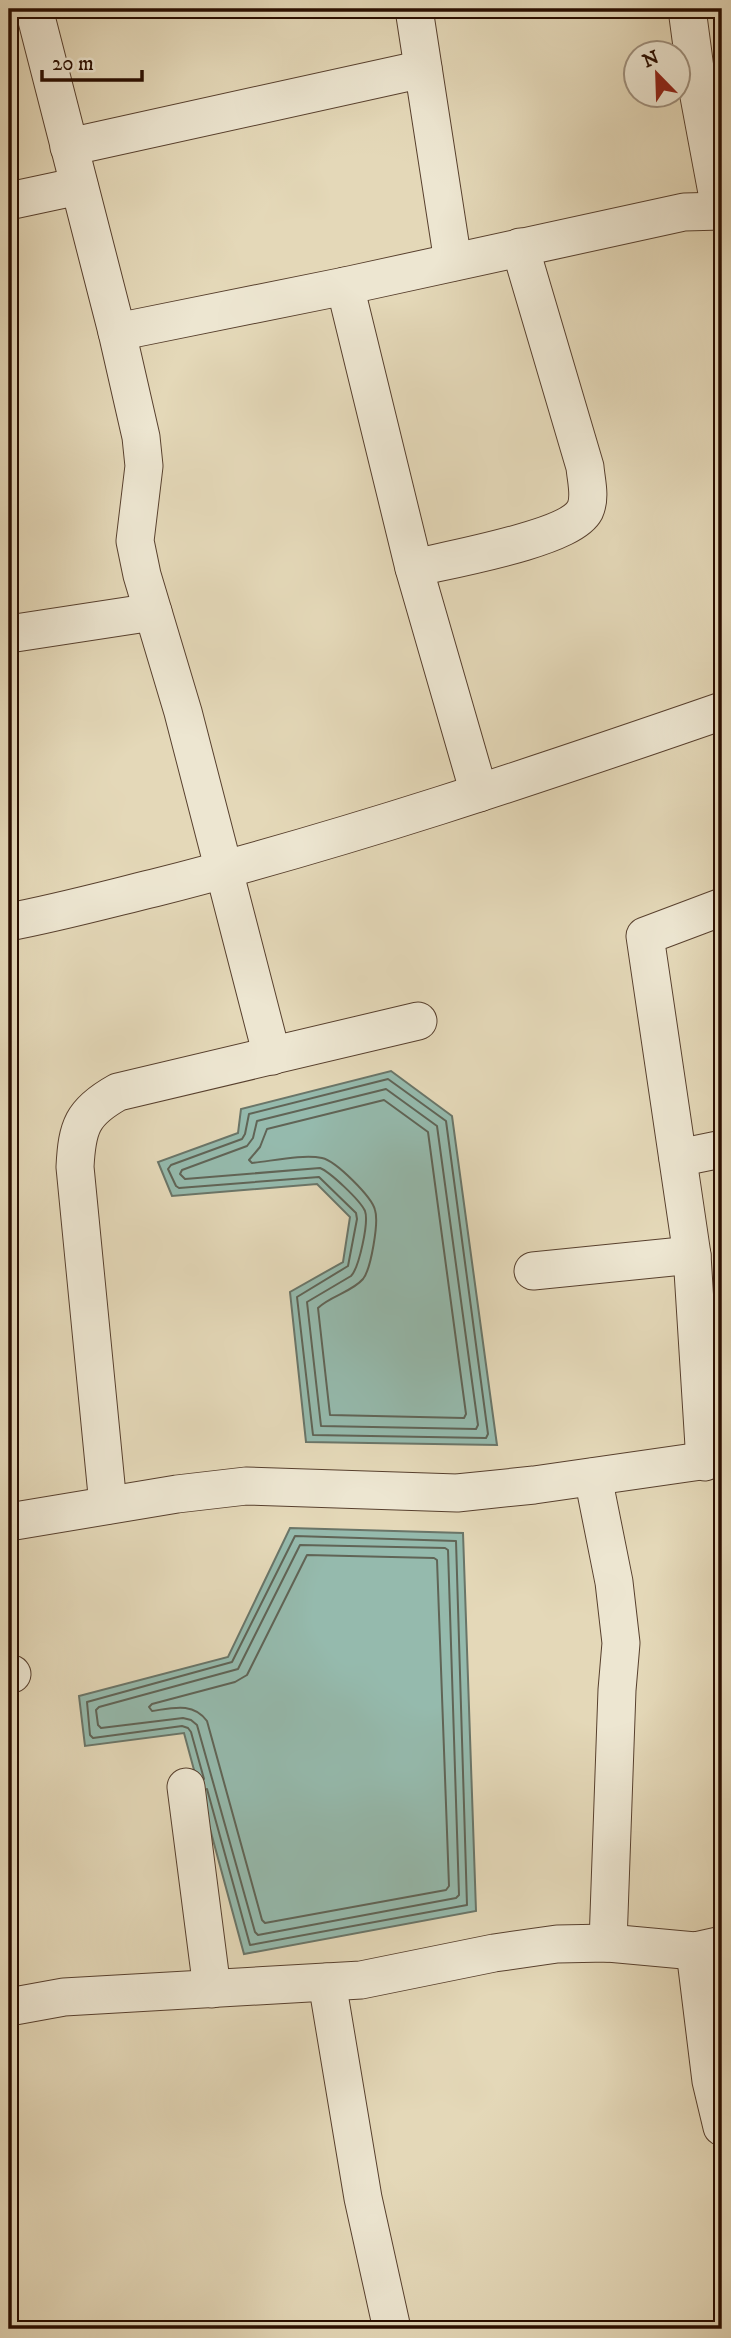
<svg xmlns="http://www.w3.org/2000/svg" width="731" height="2338" font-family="'IM FELL DW Pica',serif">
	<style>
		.water { fill: #95baad; stroke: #6a7568; stroke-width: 2 }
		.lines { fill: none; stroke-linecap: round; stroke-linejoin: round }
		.shore { stroke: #606456; stroke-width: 2 }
		.minor-casing { stroke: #58402e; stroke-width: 39 }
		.minor { stroke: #ede6d1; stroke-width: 37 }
	</style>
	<rect width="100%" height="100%" fill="#e4d8b8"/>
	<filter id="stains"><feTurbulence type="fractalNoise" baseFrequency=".00286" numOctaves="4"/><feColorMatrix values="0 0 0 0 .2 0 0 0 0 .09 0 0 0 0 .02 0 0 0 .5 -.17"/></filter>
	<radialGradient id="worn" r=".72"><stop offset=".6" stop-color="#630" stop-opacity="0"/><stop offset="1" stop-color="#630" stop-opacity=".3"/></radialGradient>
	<g class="water">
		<path d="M391,1071L452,1116L497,1445L306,1442L290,1292L343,1262L350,1217L317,1184L172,1196L158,1162L238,1133L241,1109Z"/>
		<path d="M290,1528L463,1533L476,1911L244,1954L184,1733L85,1746L79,1696L228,1657Z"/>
	</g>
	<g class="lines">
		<g class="shore">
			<path d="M388,1079L446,1121L488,1434L486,1438L313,1435L297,1297L348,1266L357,1219L356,1213L319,1177L179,1188L176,1186L168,1169L171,1165L242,1139L245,1134L249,1114Z"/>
			<path d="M386,1089L437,1126L478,1425L476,1429L321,1426L307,1302L351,1276C359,1268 369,1222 365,1211C360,1200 330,1172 320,1168L185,1179L180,1174L182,1170L247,1146L253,1138L257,1121Z"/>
			<path d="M384,1100L428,1132L466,1414L464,1418L330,1415L318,1308C330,1296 352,1292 363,1279C371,1269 379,1222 375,1210C372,1197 336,1161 322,1158C303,1154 272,1161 252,1163L249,1160L260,1147L267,1129Z"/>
			<path d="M300,1545L445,1548L448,1550L459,1895L456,1898L258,1935L255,1932L197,1725L191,1720L183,1718L101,1728L98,1725L96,1710L99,1707L238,1669Z"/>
			<path d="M307,1555L434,1558L437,1560L449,1886L446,1890L265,1923L262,1920L207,1721C193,1702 173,1708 152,1711L149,1707L152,1704L235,1682L247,1675Z"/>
			<path d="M204,1779L191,1732L188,1728L182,1726L93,1738L90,1735L87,1702L232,1662L295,1536L456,1541L467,1905L250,1945L207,1789"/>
		</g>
		<defs>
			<g id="minor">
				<path d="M34,9L117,332L141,437L144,466L135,541L142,575L183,712L272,1056"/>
				<path d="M414,9L453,262"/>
				<path d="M687,9L698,91L718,198"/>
				<path d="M69,147L423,69"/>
				<path d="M9,201L79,186"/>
				<path d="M345,286L414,568L479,793"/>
				<path d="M117,332L345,286L684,212L722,211"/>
				<path d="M414,568C447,560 570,539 585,510C591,497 586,480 585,467L520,247"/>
				<path d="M9,634L153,612"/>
				<path d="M9,922C57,913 105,900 154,888C347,839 534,776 722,711"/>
				<path d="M678,1158L722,1149"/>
				<path d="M533,1271L692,1255"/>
				<path d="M705,1462L692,1255L645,936L722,907"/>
				<path d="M593,1477L614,1582L621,1643L617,1690L608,1943"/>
				<path d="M108,1505L75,1167C77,1127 82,1112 118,1092L418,1021"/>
				<path d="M9,1522L177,1494L246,1486L457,1493L534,1485L722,1458"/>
				<path d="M9,1675L12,1674"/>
				<path d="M186,1787L212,1989"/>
				<path d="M695,1951L711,2081L722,2127"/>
				<path d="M327,1982L363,2198L392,2329"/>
				<path d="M9,2007L64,1997L361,1980L494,1953L557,1944L608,1943L695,1951L722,1945"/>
			</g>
		</defs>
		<use href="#minor" class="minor-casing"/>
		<use href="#minor" class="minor"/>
	</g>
	<rect width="731" height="2338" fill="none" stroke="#e4d8b8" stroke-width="35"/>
	<rect x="10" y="10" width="710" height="2317" fill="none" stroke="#2a0e00" stroke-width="3.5"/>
	<rect x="18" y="18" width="696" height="2303" fill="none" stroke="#2a0e00" stroke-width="2"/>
	<g transform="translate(657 74) rotate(337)"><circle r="33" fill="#ede6d1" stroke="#9f907d" stroke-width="2"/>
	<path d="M0-5L12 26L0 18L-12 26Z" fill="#8f2418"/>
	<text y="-10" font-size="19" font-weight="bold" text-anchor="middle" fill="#2a0e00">N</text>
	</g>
	<path d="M42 70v10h100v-10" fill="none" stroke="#2a0e00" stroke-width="3.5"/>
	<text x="52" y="70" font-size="21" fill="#2a0e00" stroke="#ede6d1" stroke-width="5" paint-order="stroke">20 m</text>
	<rect width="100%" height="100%" filter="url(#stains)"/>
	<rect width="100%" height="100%" fill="url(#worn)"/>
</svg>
